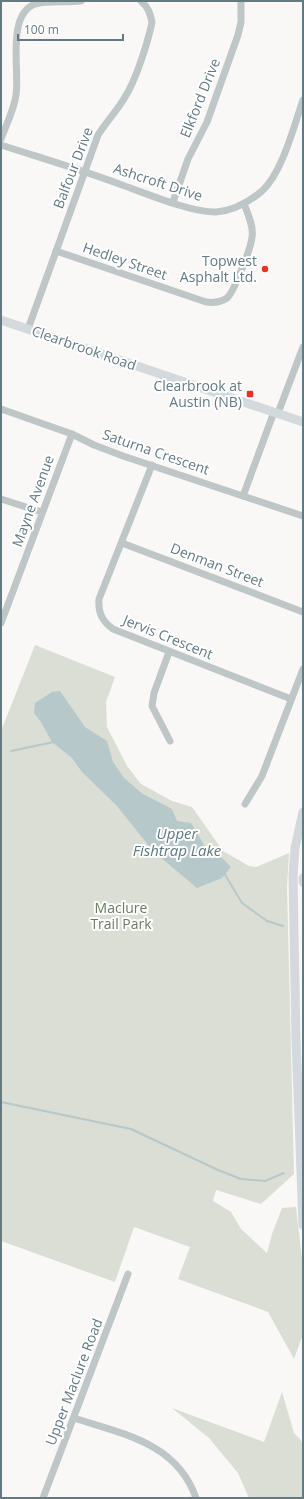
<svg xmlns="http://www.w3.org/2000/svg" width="304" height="1499" font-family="'Open Sans',sans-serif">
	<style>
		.green { fill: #daded5 }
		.water { fill: #b7c8ca }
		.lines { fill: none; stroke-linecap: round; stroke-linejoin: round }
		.stream { stroke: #b7c8ca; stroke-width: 2 }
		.street { stroke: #bfc6c8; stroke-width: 7 }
		.secondary { stroke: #d3d9dc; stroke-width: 9 }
		.poi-dot { fill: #ed3022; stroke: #fff; stroke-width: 1.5 }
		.labels { text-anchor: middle; stroke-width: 4; stroke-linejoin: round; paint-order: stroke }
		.street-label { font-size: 14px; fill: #627a83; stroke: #fff }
		.poi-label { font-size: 14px; fill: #627a83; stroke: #fff; text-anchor: end }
		.park-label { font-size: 14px; fill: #6a7a61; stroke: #fff }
		.water-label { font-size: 15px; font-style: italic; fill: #5d797d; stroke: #fff }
	</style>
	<rect width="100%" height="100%" fill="#f9f8f6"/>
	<g class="green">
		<path d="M35,645L115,677L106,702L107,727L127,766L141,784L172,801L192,807L223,851L249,866L256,867L289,853L287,887L294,1174L261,1204L216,1190L213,1201L231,1212L241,1229L267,1253L272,1234L282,1208L296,1207L303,1267V1334L294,1359L268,1312L178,1279L190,1247L134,1227L115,1282L1,1241V731Z"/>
		<path d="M282,1392L294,1433L301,1440L303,1447V1498H249L238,1473L209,1438L172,1408L264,1442Z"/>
	</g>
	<path class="water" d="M60,691L85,727L107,741L113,762L124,778L143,794L172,809L177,821L191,823L210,855L221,857L231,867L222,878L197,888L153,851L117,806L82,772L72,758L52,742L41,722L34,713L35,703L52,692Z"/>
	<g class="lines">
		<g class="stream">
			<path d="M11,751L54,742"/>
			<path d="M224,873L242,903L267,921L283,926"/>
			<path d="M1,1102L131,1129L218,1170L241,1179L265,1181L284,1173"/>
		</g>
		<g class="street">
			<path d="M1,139C6,125 14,110 16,95C20,71 6,15 35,4C48,0 66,3 81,1"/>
			<path d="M1,145C41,158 82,170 122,185C148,194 189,212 216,212C233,211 249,202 262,191C282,173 294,126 303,100"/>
			<path d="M173,202L188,159L207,122L238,35L241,22V1"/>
			<path d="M56,251L206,302C213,303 221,302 227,298C234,292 251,248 252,237C254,227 248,214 244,204"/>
			<path d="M28,329L98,135C106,122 117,111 125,97C136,80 148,42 152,22C150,13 148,7 141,1"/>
			<path d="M1,409L72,434L94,445L123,456L303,516"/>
			<path d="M278,413L303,347"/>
			<path d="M152,465L99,599C98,613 102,621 113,629L291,699"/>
			<path d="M243,496L274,412"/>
			<path d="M1,499L42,512"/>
			<path d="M122,543L303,612"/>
			<path d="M1,623L72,434"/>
			<path d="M169,652L154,693L152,706L170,741"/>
			<path d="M245,804L262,776L303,669"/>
			<path d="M74,1418C123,1434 177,1443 196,1498"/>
			<path d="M43,1498L128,1274"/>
		</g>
		<g class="secondary">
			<path d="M1,320L303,422"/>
			<path d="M303,812L295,848L293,876L296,1040L303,1225"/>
			<path d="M303,878V882"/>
		</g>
	</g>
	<g class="poi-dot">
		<circle cx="265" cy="269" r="4"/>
		<rect x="246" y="390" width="8" height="8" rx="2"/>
	</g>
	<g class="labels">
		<g class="street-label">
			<text transform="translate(200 98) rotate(-68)" y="5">Elkford Drive</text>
			<text transform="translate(73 168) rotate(-69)" y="5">Balfour Drive</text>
			<text transform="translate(158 182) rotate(18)" y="5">Ashcroft Drive</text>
			<text transform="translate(125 261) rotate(19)" y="5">Hedley Street</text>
			<text transform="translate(84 348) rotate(19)" y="5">Clearbrook Road</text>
			<text transform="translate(156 452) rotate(19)" y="5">Saturna Crescent</text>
			<text transform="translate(33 501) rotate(-70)" y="5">Mayne Avenue</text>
			<text transform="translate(217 565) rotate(21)" y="5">Denman Street</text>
			<text transform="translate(168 637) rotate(22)" y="5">Jervis Crescent</text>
			<text transform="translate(74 1382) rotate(-69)" y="5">Upper Maclure Road</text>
		</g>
		<g class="poi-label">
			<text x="257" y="266">Topwest<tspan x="257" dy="16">Asphalt Ltd.</tspan></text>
			<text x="242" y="391">Clearbrook at<tspan x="242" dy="16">Austin (NB)</tspan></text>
		</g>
		<g class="park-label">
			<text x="121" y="913">Maclure<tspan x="121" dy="16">Trail Park</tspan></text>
		</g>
		<g class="water-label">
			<text x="177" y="839">Upper<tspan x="177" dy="17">Fishtrap Lake</tspan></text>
		</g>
	</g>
	<rect width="304" height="1499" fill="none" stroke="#627a83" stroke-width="4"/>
	<path d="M18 34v6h105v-6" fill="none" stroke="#627a83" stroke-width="2"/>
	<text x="24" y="34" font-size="12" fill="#627a83" stroke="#ffffff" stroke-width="3" paint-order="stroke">100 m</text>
</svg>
